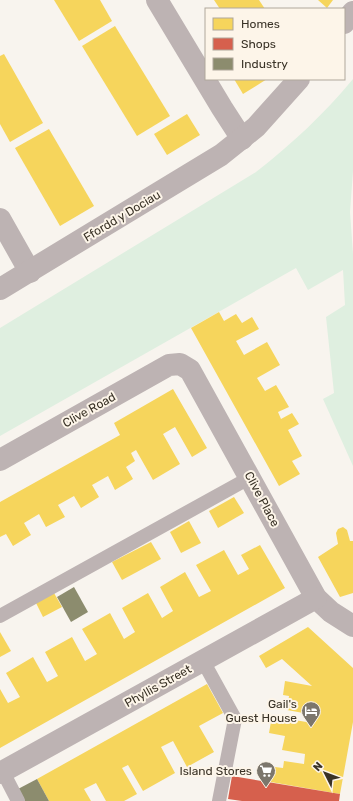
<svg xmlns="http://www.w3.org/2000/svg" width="353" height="801" font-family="Rubik,sans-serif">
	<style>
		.green { fill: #dfefe0 }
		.homes { fill: #f6d55c }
		.shops { fill: #d6604d }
		.industry { fill: #8c8c6e }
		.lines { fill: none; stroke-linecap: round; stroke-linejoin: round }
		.lane { stroke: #bdb3b3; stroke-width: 14 }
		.street { stroke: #bdb3b3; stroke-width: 22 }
		.labels { text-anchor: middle; stroke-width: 4; stroke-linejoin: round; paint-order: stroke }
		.street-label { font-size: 12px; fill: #393226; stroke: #fdf5e9 }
		.poi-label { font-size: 12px; fill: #393226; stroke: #fdf5e9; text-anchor: end }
	</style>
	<rect width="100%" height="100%" fill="#f8f4ee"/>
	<path class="green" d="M353,79V171L350,212L353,254V466L323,399L334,393L326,317L345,305L343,270L308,290L296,268L0,436V328L256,172C293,143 323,115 353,79Z"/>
	<g class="homes">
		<path d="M54,0H100L112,21L79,41Z"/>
		<path d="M214,0H259L265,9H220Z"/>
		<path d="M318,0H333L327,8Z"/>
		<path d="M115,26L170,116L137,136L82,46Z"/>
		<path d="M4,54L43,123L10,142L0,124V56Z"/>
		<path d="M234,79H267L243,94Z"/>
		<path d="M187,114L200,135L167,155L154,134Z"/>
		<path d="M49,129L94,206L60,226L15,148Z"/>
		<path d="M219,312L224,321L236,314L242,323L252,317L259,329L236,341L244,355L267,342L280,365L257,378L265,391L276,385L282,395L289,407L278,412L281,419L292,413L299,424L288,430L302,456L292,461L300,474L279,486L191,328Z"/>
		<path d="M173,389L207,448L192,457L175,427L163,434L180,464L153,480L136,450L131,453L135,461L126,467L133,479L115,490L108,476L92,485L99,497L81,508L74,496L58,505L65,517L46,527L39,514L24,523L31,535L13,546L6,534L0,537V502L120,435L114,423Z"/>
		<path d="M234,497L244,513L218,528L209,511Z"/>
		<path d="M189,521L201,543L181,553L170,532Z"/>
		<path d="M343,527L347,530L350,541H353V593L340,597L318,557L338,544L336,533L338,529Z"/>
		<path d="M151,542L161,559L122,580L112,562Z"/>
		<path d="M260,545L285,588L0,748V689L8,703L20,697L6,673L33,657L47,682L58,676L45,652L72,637L85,661L97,654L82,629L110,613L124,639L135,632L122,608L148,593L162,618L173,611L160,587L185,572L199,597L211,591L196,565L224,550L238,575L249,569L241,555Z"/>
		<path d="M54,593L62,607L43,617L36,603Z"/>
		<path d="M308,627L353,668V722L340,794L265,781L267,766L283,768L284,761L304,764L305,754L282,750L285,736L269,733L272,716L312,723L314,715L287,710L289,696L283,695L285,681L312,686L282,659L266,668L259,656Z"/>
		<path d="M0,632L11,651L0,657Z"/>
		<path d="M207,684L223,713L199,726L214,752L187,767L173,741L161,747L175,773L143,791L128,765L122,768L137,794L124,801H106L96,783L84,789L91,801H49L37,779Z"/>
	</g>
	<path class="shops" d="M232,776L340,794L339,801H242L228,799Z"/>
	<g class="industry">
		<path d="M74,587L88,612L71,622L57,597Z"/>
		<path d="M37,779L49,801H25L18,789Z"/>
	</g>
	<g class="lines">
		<g class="lane">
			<path d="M0,616L251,477"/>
			<path d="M203,661L235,719L219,801"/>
			<path d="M3,772L18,801"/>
		</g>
		<g class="street">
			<path d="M157,0L222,108L242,139"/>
			<path d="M344,23L353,12"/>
			<path d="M0,219L30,272"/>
			<path d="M0,289L221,155L256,127L299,79"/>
			<path d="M0,460L169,365L180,364L190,370L316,598L331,612L353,626"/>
			<path d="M0,773L316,598"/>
		</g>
	</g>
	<defs>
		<symbol id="hotel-pin" viewBox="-11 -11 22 30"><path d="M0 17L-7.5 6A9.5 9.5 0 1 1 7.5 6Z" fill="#7c766c" stroke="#fdf5e9"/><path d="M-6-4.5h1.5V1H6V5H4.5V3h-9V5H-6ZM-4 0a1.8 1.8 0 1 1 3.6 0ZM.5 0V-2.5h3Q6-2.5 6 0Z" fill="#fff"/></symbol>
		<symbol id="supermarket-pin" viewBox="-11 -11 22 30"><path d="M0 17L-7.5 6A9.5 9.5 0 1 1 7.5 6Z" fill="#7c766c" stroke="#fdf5e9"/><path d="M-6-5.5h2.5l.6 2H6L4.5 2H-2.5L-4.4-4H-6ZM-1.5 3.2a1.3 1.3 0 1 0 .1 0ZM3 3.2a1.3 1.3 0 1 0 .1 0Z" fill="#fff"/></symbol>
	</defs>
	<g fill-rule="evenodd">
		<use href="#hotel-pin" x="300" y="700" width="22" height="30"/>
		<use href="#supermarket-pin" x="255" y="760" width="22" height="30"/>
	</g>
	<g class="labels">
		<g class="street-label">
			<text transform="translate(122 216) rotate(-31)" y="4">Ffordd y Dociau</text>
			<text transform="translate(89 410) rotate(-29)" y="4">Clive Road</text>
			<text transform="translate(262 499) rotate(62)" y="4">Clive Place</text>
			<text transform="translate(158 686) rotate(-29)" y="4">Phyllis Street</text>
		</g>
		<g class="poi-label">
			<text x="297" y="708">Gail's<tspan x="297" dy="14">Guest House</tspan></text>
			<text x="252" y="775">Island Stores</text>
		</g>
	</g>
	<rect x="205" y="8" width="140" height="72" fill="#fdf5e9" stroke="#afa79b"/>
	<rect x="213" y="18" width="20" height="12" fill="#f6d55c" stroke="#afa79b"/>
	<text x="241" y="28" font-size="12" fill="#393226">Homes</text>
	<rect x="213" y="38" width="20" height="12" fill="#d6604d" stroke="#afa79b"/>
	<text x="241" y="48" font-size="12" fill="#393226">Shops</text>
	<rect x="213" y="58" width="20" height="12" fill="#8c8c6e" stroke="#afa79b"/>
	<text x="241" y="68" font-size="12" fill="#393226">Industry</text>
	<g transform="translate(325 773) rotate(312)" stroke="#fdf5e9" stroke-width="3" paint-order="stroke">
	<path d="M0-3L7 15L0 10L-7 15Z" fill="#393226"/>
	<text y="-6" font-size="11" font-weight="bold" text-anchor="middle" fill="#393226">N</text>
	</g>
</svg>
